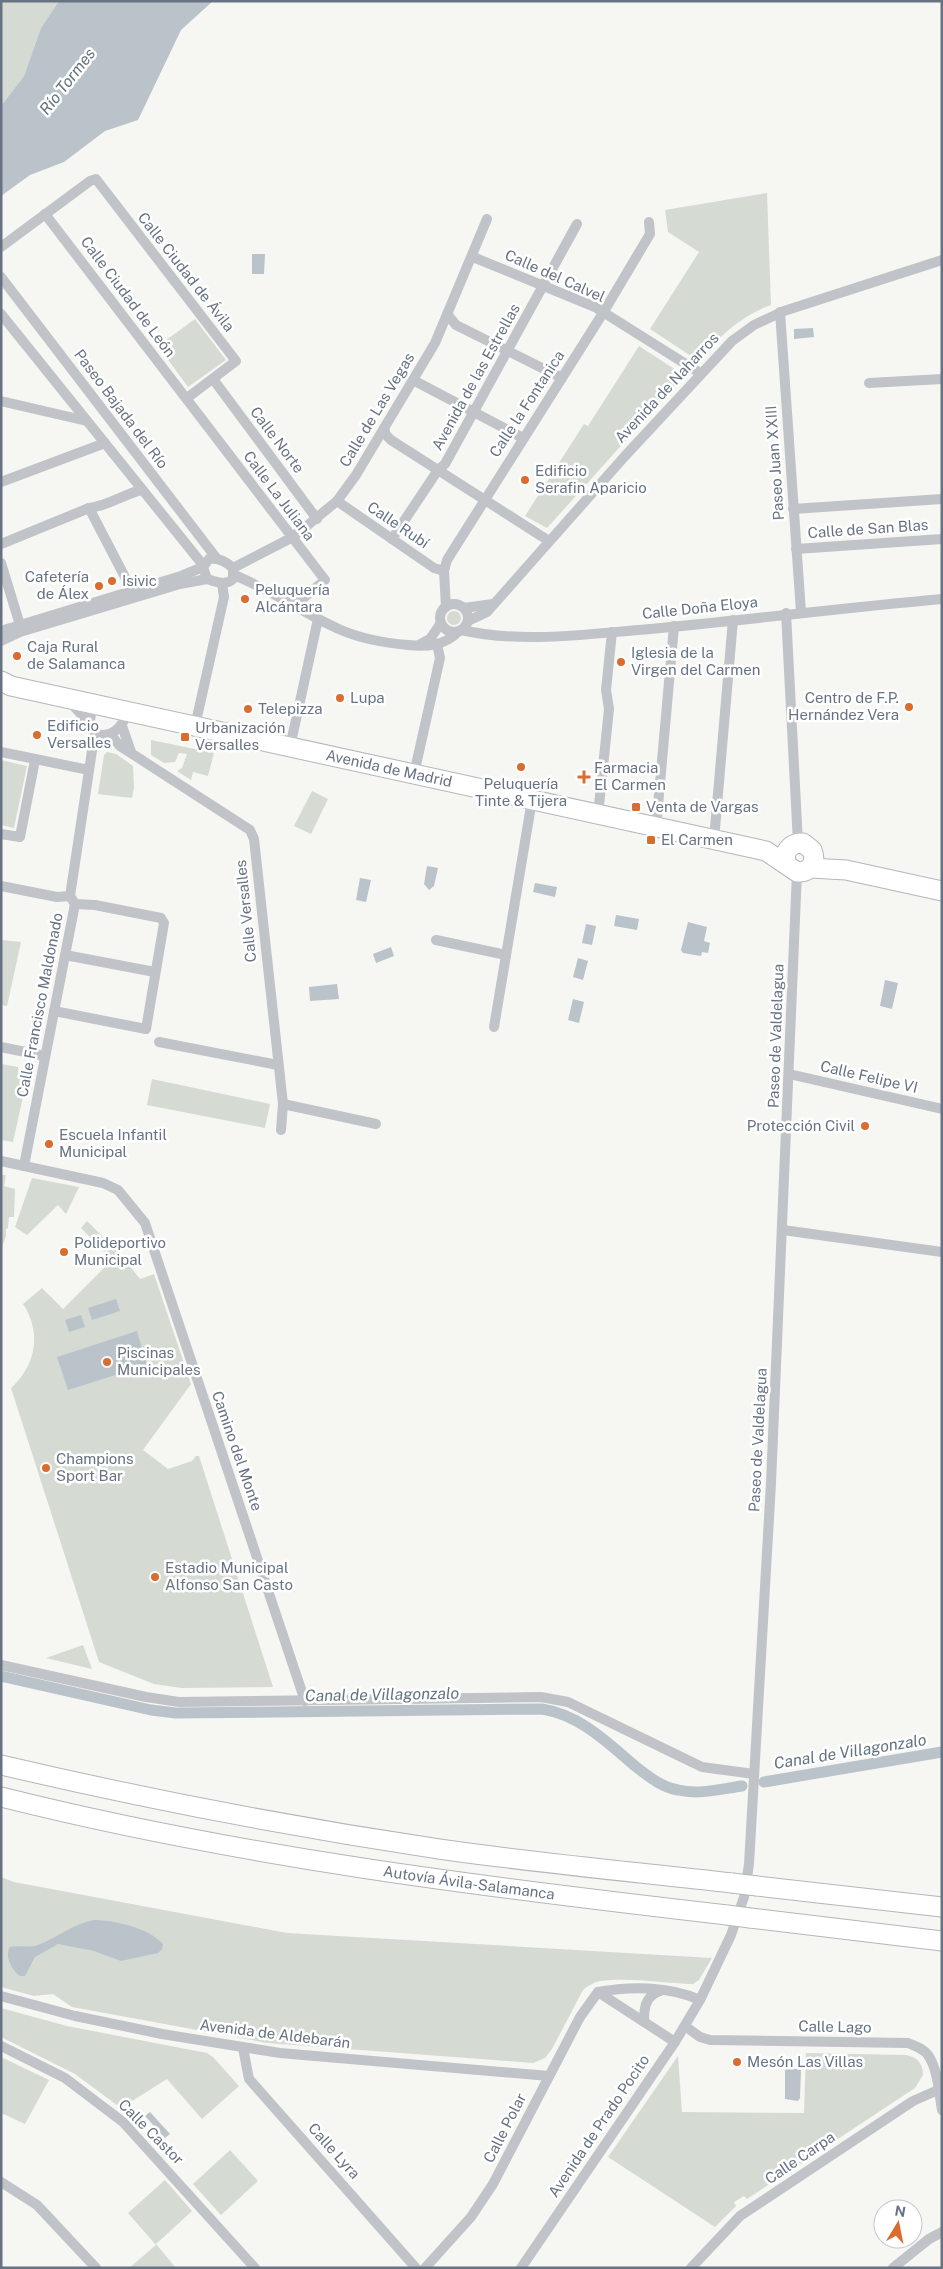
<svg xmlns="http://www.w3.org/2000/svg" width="943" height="2269" font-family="'Public Sans',sans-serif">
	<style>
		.green { fill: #d5dbd3 }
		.water { fill: #bac3c9 }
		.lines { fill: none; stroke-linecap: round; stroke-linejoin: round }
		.canal { stroke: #bac3c9; stroke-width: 11 }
		.highway-casing { stroke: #b3b6ba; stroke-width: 21 }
		.street { stroke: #c0c3c7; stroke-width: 10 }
		.highway { stroke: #fff; stroke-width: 19 }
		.highway-bridge-casing { stroke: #b3b6ba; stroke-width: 21; stroke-linecap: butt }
		.highway-bridge { stroke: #fff; stroke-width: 19 }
		.poi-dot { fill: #da6c30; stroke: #fff; stroke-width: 2 }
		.labels { text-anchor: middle; stroke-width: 5; stroke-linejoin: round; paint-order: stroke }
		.street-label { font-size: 15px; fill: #677383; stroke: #fff }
		.poi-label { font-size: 15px; fill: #677383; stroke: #fff; text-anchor: start }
		.water-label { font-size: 16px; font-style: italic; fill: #63747f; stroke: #fff }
	</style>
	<rect width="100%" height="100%" fill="#f6f6f3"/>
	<g class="green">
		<path d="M1,1H59L41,28L24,76L1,106Z"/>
		<path d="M767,193L771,305C740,316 720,337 697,360L650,329L699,252L668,232L665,210Z"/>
		<path d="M195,319L226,360L188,387L158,346Z"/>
		<path d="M639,346L682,374L680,380L547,528L525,516L584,424L588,426Z"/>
		<circle cx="454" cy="618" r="7"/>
		<path d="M151,740L214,753L208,776L193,772L191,780L177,771L182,768L187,754L179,753L175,762L164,763L151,755Z"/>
		<path d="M107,752L116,754L133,766L134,788L132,798L98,794L104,755Z"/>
		<path d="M1,760L27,766L14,828L1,825Z"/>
		<path d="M312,791L328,799L311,834L294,826Z"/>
		<path d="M1,940L21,942L7,1006L1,1005Z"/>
		<path d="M1,1064L18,1067L20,1078L27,1079L13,1142L1,1140Z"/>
		<path d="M152,1079L270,1104L265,1128L147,1105Z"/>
		<path d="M1,1175H6L4,1186L15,1189L14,1217H9L8,1228L6,1229V1236L1,1250Z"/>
		<path d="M32,1178L79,1187L66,1214L58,1205L27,1235L15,1227Z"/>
		<path d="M87,1221L120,1254L140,1279L154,1274L191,1384L143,1450L168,1469L192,1461L196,1456H199L273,1687L182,1688L154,1684L99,1662L11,1388C36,1365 42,1333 23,1304L42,1288L63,1309L112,1260L81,1228Z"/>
		<path d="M83,1645L92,1669L46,1658Z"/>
		<path d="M1,1877L14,1882L287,1933L712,1958L699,1980L693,1984C664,1983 629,1977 600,1981C594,1982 588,1986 583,1990L552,2049L545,2058L533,2063L268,2043L72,2007L53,1994L34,1996L1,1987Z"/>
		<path d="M1,2008L67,2026L207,2053L213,2057L239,2086L202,2119L167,2079L121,2108L75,2074L1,2037Z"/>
		<path d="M806,2053L906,2055C917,2057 923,2063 923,2075L915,2088L747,2199L744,2196L734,2202L736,2206L715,2227L608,2157L678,2056L682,2112L804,2113Z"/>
		<path d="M1,2057L49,2080L25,2124L1,2113Z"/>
		<path d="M230,2150L258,2181L221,2215L193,2184Z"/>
		<path d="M165,2180L192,2211L156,2244L176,2268H129L156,2245L128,2213Z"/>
	</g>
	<g class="water">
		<path d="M59,1H213L181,30L138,120L105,131L64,162L30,175L1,196V106L24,76L41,28Z"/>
		<path d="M252,254H265L264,274H252Z"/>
		<path d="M813,328L814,337L794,339V329Z"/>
		<path d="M427,866L438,868L434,886L429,890L424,884Z"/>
		<path d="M360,878L371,880L366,902L356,900Z"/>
		<path d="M535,883L557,887L555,897L533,892Z"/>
		<path d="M616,915L639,919L637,930L614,926Z"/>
		<path d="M688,922L707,927L704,941L710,943L708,953L702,952L701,956L683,953L681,950Z"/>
		<path d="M586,924L596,926L592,945L582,943Z"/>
		<path d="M391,947L394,956L376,963L373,954Z"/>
		<path d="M578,958L588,961L583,980L573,977Z"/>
		<path d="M885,980L898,983L892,1009L880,1006Z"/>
		<path d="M337,984L339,999L310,1001L309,987Z"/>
		<path d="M573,999L584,1002L579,1023L568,1020Z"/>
		<path d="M116,1299L120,1311L92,1320L88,1308Z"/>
		<path d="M81,1315L85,1327L69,1332L65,1320Z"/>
		<path d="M137,1331L147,1365L68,1390L57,1357Z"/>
		<path d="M94,1920C114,1920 149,1928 163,1944L162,1949L158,1953L121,1961L94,1951L58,1944L35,1957L25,1976H20C12,1970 4,1956 10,1947C20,1945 29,1948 38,1945C57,1938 74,1923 94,1920Z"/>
		<path d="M787,2067L801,2070L800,2098L798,2101L785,2099V2070Z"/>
		<path d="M150,2112L170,2134L165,2138L145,2116Z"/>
	</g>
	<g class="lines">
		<g class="canal">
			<path d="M1,1676L151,1710L176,1713L542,1709C580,1715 607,1742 635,1766C648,1776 661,1787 678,1790C699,1795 721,1789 742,1786"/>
			<path d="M764,1782L942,1752"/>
		</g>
		<defs>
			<g id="highway">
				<path id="s1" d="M1,681L11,686L766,851L797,872C810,873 817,862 812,850L803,843C790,842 782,853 787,865"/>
				<path d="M811,868L846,870L942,891"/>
				<path d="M1,1765C146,1799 292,1827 439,1849C536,1863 635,1872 732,1883"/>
				<path id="s2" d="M1,1797C240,1857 483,1887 727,1915"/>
				<path d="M757,1886L942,1907"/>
				<path d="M750,1918L942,1941"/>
			</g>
		</defs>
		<use href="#highway" class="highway-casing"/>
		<g class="street">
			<path d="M45,214L325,580L295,605"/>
			<path d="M1,247L90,181L96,179L236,361L187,398"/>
			<path d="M473,257L595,307L700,373"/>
			<path d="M1,277L217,559"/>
			<path d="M780,312L801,612"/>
			<path d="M1,314L203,565"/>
			<path d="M447,314L456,325L562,378"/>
			<path d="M213,379L317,519"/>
			<path d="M413,380L523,438"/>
			<path d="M869,383L942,379"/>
			<path d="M1,401L87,421"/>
			<path d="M384,428L386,435L391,440L549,541"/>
			<path d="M1,482L105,443"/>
			<path d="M337,501L434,568L444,571"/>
			<path d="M89,508L127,581L131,587L137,589"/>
			<path d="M793,509L942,499"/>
			<path d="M392,539L438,470L445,464L577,224"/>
			<path d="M1,544L89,508C108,506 124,494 142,490"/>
			<path d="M796,549L942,539"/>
			<path d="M209,559C219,558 225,561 233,568V579C226,586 216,582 207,579L203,567Z"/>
			<path d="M1,563L20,625V631"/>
			<path d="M233,568L291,538L303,529L337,501L356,475L435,343L487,219"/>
			<path d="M234,575C272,590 304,614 341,630C362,639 385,643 408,645C426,647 444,646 458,632"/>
			<circle cx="454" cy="618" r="14"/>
			<path d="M446,607L444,571L447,560L603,313L650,234L649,222"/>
			<path d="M464,608L493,604"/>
			<path d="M786,613L798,843"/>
			<path d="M468,621L487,612L625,456L732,341L754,325L784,311L942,260"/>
			<path d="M461,630C519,643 580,635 639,630C740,621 841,608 942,599"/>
			<path d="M1,631L181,576L203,567"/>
			<path d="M1,641L20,632L180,584L207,579"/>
			<path d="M419,645L430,639L441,623"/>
			<path d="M69,701L89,723"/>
			<path d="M95,704C77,738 116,749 128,711"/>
			<path d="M122,726L131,752"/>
			<path d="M195,726L224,597L222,583"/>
			<path d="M110,734L120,746L250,830L254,839L283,1104L281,1130"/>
			<path d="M290,747L318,619"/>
			<path d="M1,752L89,770"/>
			<path d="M414,774L440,658L437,644"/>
			<path d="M598,815L609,709L606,690L612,632"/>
			<path d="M656,828L674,626"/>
			<path d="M1,834L20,837L35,760"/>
			<path d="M714,840L733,620"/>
			<path d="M1,886L57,897L70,896"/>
			<path d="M436,940L506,955"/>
			<path d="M65,955L155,972"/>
			<path d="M54,1011L146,1029L164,923L161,918L95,905L75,904"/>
			<path d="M494,1027L532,800"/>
			<path d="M159,1042L278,1065"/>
			<path d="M1,1047L45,1056"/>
			<path d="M789,1074L942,1109"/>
			<path d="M283,1104L376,1124"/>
			<path d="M1,1161L103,1183L118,1190L145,1223L305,1701"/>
			<path d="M24,1166L75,904L70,896L95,731"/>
			<path d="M783,1230L942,1252"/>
			<path d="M1,1665L146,1697L179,1702L541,1697L568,1702L702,1767L754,1774"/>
			<path d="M598,1992L675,2042"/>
			<path d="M1,1996L75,2016L162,2034L280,2053L549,2076"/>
			<path d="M644,2022C644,2008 645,1996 660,1991"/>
			<path d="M685,2026L700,2037L710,2040L908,2043C915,2046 923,2048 928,2055C938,2069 939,2094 942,2110"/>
			<path d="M1,2046L65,2078L123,2122L255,2268"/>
			<path d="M243,2048L249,2079L416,2268"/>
			<path d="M1,2182L37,2205L96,2268"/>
			<path d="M425,2268L471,2217L493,2184L580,2017L598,1992C630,1986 669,1986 700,2000"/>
			<path d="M521,2268L675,2042L700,2000L731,1935L744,1897L749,1864L771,1483L797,872"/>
			<path d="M691,2268L740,2216L913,2101L938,2090"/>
			<path d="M893,2268L929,2239L942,2232"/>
		</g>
		<use href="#highway" class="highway"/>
		<defs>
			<g id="highway-bridge">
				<path d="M732,1883L757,1886"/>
				<path d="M727,1915L750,1918"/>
			</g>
		</defs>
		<use href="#highway-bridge" class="highway-bridge-casing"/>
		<use href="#highway-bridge" class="highway-bridge"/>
	</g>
	<g class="poi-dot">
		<circle cx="525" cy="480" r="5"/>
		<circle cx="112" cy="581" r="5"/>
		<circle cx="99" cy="586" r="5"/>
		<circle cx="245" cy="599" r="5"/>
		<circle cx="17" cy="656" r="5"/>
		<circle cx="621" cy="662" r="5"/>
		<circle cx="340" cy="698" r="5"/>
		<circle cx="909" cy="707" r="5"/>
		<circle cx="248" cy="709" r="5"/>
		<circle cx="37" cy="735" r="5"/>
		<rect x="180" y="732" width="10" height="10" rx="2.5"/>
		<circle cx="521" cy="767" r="5"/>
		<path d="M581.5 769.5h5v5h5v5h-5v5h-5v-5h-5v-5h5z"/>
		<rect x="631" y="802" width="10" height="10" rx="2.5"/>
		<rect x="646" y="835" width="10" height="10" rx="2.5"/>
		<circle cx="865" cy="1126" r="5"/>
		<circle cx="49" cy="1144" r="5"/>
		<circle cx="64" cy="1252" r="5"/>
		<circle cx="107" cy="1362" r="5"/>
		<circle cx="46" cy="1468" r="5"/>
		<circle cx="155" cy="1577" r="5"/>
		<circle cx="737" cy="2062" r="5"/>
	</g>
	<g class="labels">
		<g class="street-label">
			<text transform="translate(186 272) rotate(52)" y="5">Calle Ciudad de Ávila</text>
			<text transform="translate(555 276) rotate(24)" y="5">Calle del Calvel</text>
			<text transform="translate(128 297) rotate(53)" y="5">Calle Ciudad de León</text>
			<text transform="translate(476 377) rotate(-61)" y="5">Avenida de las Estrellas</text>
			<text transform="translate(667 388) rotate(-47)" y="5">Avenida de Naharros</text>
			<text transform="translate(527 404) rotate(-57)" y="5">Calle la Fontanica</text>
			<text transform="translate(121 409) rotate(53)" y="5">Paseo Bajada del Río</text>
			<text transform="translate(377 410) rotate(-59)" y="5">Calle de Las Vegas</text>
			<text transform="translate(277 440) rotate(53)" y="5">Calle Norte</text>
			<text transform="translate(775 463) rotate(-94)" y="5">Paseo Juan XXIII</text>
			<text transform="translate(279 496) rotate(53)" y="5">Calle La Juliana</text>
			<text transform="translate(398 525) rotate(34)" y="5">Calle Rubí</text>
			<text transform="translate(868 529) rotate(-4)" y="5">Calle de San Blas</text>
			<text transform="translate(700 608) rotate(-6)" y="5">Calle Doña Eloya</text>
			<text dy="5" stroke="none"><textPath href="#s1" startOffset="398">Avenida de Madrid</textPath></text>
			<text transform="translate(246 911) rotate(-96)" y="5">Calle Versalles</text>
			<text transform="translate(40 1005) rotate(-79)" y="5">Calle Francisco Maldonado</text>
			<text transform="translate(776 1036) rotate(-88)" y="5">Paseo de Valdelagua</text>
			<text transform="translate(869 1077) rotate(13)" y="5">Calle Felipe VI</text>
			<text transform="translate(758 1440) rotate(-87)" y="5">Paseo de Valdelagua</text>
			<text transform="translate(237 1451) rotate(71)" y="5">Camino del Monte</text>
			<text dy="5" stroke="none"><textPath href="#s2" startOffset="476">Autovía Ávila-Salamanca</textPath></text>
			<text transform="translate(835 2027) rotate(1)" y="5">Calle Lago</text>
			<text transform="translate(275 2034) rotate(7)" y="5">Avenida de Aldebarán</text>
			<text transform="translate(599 2126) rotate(-56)" y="5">Avenida de Prado Pocito</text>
			<text transform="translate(505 2128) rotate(-63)" y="5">Calle Polar</text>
			<text transform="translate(151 2132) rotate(45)" y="5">Calle Castor</text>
			<text transform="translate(334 2151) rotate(48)" y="5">Calle Lyra</text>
			<text transform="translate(800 2158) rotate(-34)" y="5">Calle Carpa</text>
		</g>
		<g class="poi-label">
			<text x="535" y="476">Edificio<tspan x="535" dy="17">Serafin Aparicio</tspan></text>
			<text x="89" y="582" text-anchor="end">Cafetería<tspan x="89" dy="17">de Álex</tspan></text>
			<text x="122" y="586">Isivic</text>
			<text x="255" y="595">Peluquería<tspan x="255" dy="17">Alcántara</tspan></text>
			<text x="27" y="652">Caja Rural<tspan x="27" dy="17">de Salamanca</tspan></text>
			<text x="631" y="658">Iglesia de la<tspan x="631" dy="17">Virgen del Carmen</tspan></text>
			<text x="350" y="703">Lupa</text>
			<text x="899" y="703" text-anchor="end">Centro de F.P.<tspan x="899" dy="17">Hernández Vera</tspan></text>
			<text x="258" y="714">Telepizza</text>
			<text x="47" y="731">Edificio<tspan x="47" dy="17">Versalles</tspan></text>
			<text x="195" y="733">Urbanización<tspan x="195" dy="17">Versalles</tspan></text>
			<text x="594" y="773">Farmacia<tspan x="594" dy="17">El Carmen</tspan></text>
			<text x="521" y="789" text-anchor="middle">Peluquería<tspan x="521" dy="17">Tinte &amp; Tijera</tspan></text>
			<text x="646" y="812">Venta de Vargas</text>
			<text x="661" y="845">El Carmen</text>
			<text x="855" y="1131" text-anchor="end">Protección Civil</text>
			<text x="59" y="1140">Escuela Infantil<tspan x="59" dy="17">Municipal</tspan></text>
			<text x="74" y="1248">Polideportivo<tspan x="74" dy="17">Municipal</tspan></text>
			<text x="117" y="1358">Piscinas<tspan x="117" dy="17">Municipales</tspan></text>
			<text x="56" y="1464">Champions<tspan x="56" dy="17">Sport Bar</tspan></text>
			<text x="165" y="1573">Estadio Municipal<tspan x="165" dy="17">Alfonso San Casto</tspan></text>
			<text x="747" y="2067">Mesón Las Villas</text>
		</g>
		<g class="water-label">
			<text transform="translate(67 81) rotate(-52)" y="6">Río Tormes</text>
			<text transform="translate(382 1694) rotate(-1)" y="6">Canal de Villagonzalo</text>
			<text transform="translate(850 1751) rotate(-9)" y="6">Canal de Villagonzalo</text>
		</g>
	</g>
	<rect width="943" height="2269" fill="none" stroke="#677383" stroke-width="5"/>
	<g transform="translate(898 2224) rotate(10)"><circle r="24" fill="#ffffff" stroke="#c2c7cd"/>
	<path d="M0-4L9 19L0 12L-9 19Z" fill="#da6c30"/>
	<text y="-8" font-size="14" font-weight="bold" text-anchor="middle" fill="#677383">N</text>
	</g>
</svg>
